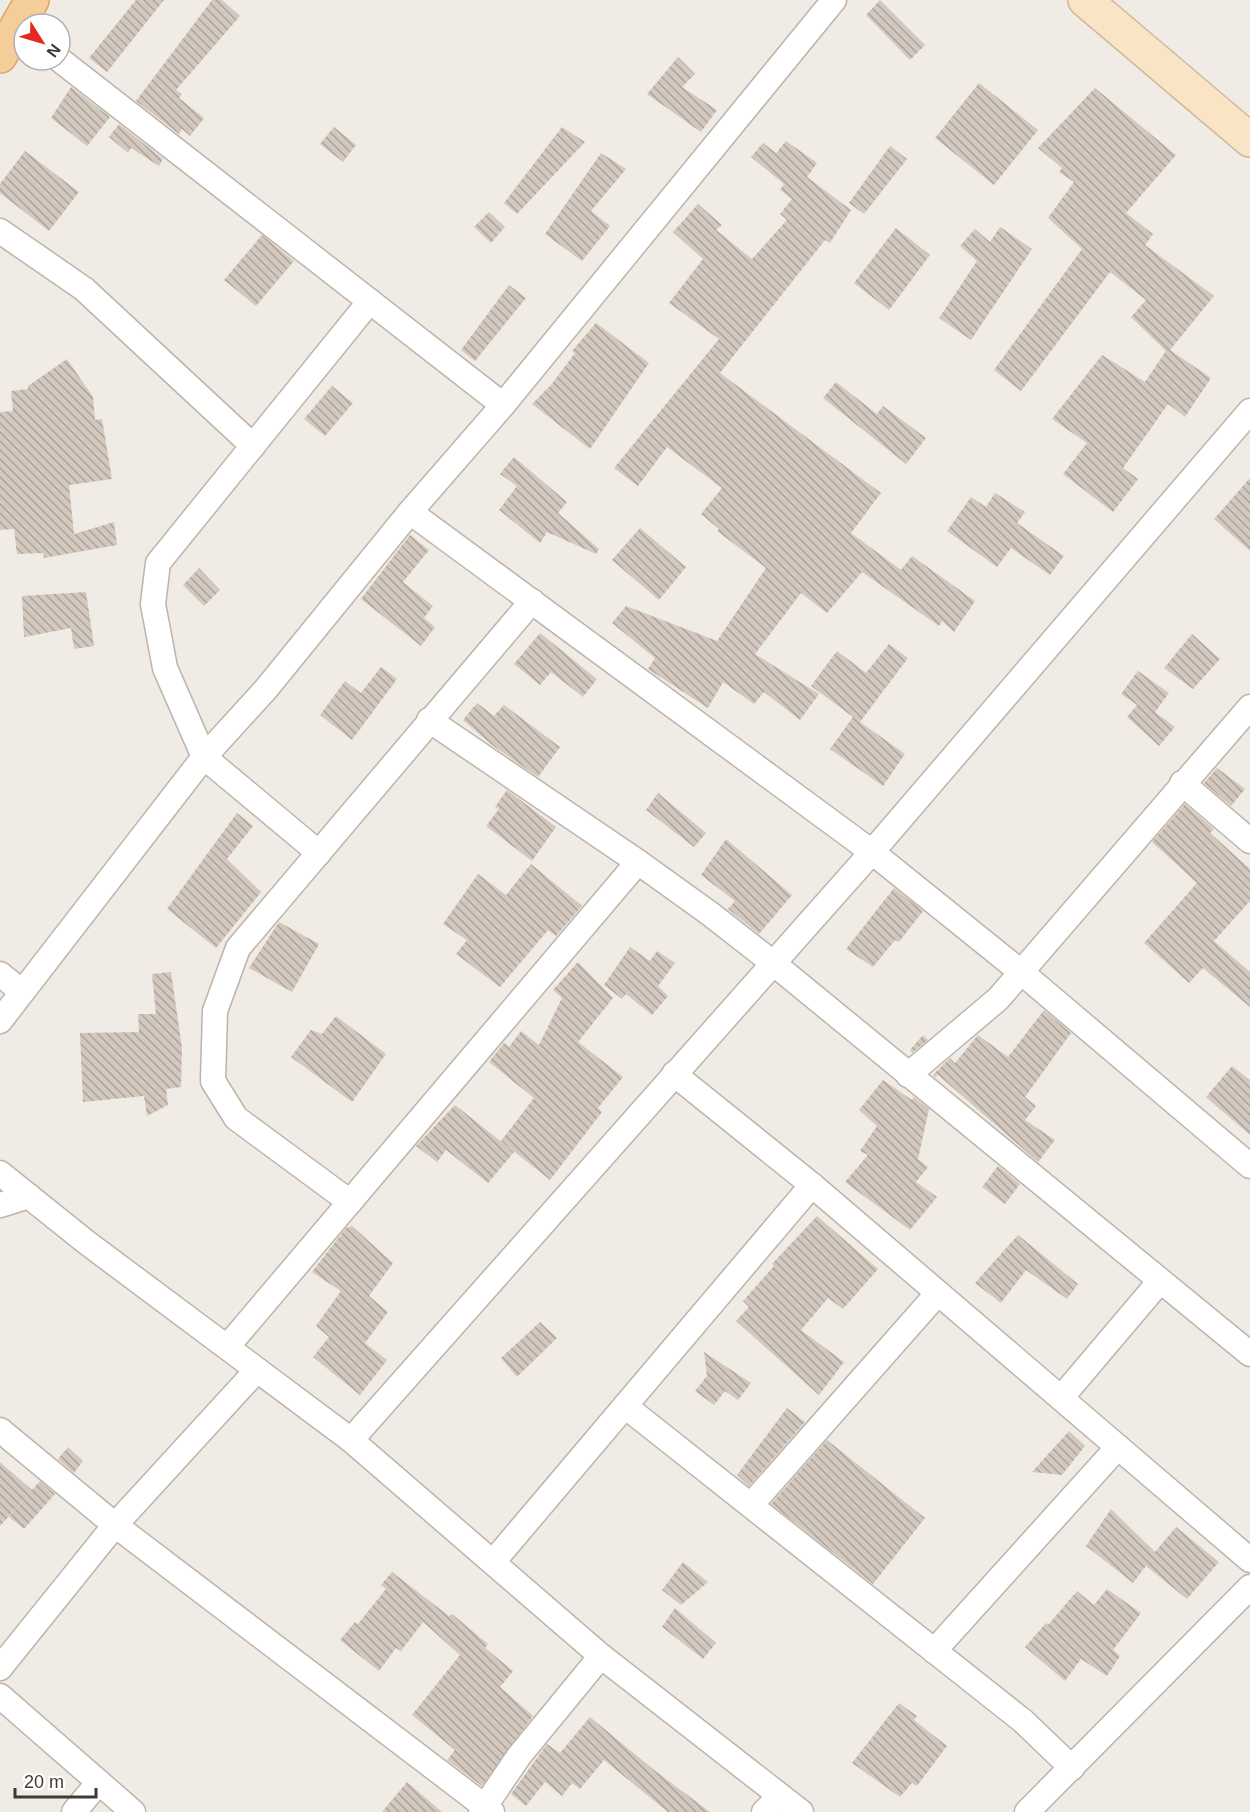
<svg xmlns="http://www.w3.org/2000/svg" width="1250" height="1812" font-family="Arial,sans-serif">
	<style>
		.building { fill: url(#building-back-hatch) }
		.lines { fill: none; stroke-linecap: round; stroke-linejoin: round }
		.street-casing { stroke: #bdb4ab; stroke-width: 27 }
		.secondary-casing { stroke: #cfb99a; stroke-width: 36 }
		.primary-casing { stroke: #d7a76b; stroke-width: 36 }
		.street { stroke: #fff; stroke-width: 24 }
		.secondary { stroke: #f9e5c5; stroke-width: 33 }
		.primary { stroke: #f4cd99; stroke-width: 33 }
	</style>
	<defs>
		<pattern id="building-back-hatch" width="6" height="6" patternUnits="userSpaceOnUse" patternTransform="scale(1.5)"><rect width="6" height="6" fill="#d3c8be"/><path d="M-1 5l2 2M0 0l6 6M5-1l2 2" fill="none" stroke="#ada39b"/></pattern>
	</defs>
	<rect width="100%" height="100%" fill="#f0ebe4"/>
	<g class="building">
		<path d="M136,0H164L107,72L89,58Z"/>
		<path d="M212,0H222L240,16L176,90L182,94L179,98L204,118L190,136L182,129L179,134L136,101Z"/>
		<path d="M880,0L925,45L910,60L866,15Z"/>
		<path d="M678,57L695,74L682,87L717,110L701,132L647,94Z"/>
		<path d="M979,83L1038,130L994,185L935,138Z"/>
		<path d="M71,87L110,117L87,146L51,118Z"/>
		<path d="M1095,88L1176,155L1126,213L1153,234L1145,245L1214,296L1170,350L1211,378L1185,417L1168,404L1123,468L1138,479L1113,512L1063,474L1087,443L1052,419L1102,355L1145,382L1166,351L1131,317L1146,300L1110,272L1021,391L994,370L1082,249L1048,218L1074,182L1059,172L1062,168L1038,148Z"/>
		<path d="M119,124L163,159L159,166L131,148L128,153L109,137Z"/>
		<path d="M334,127L356,145L343,162L320,144Z"/>
		<path d="M562,127L585,142L517,214L504,203Z"/>
		<path d="M786,141L817,163L807,177L851,210L830,243L825,240L720,373L881,493L851,533L901,570L912,556L975,601L954,632L942,621L939,626L862,572L827,613L801,593L755,654L819,694L800,720L764,692L754,704L723,682L708,708L648,669L655,658L612,623L626,606L717,641L766,568L717,531L719,529L701,514L722,488L667,447L638,486L614,468L719,339L669,303L703,259L673,232L698,204L722,225L716,230L752,259L787,220L780,214L792,199L780,190L784,184L751,157L763,143L776,153Z"/>
		<path d="M890,146L907,159L864,214L849,203Z"/>
		<path d="M25,151L79,192L49,231L0,193V184Z"/>
		<path d="M601,153L626,169L591,211L610,226L582,261L545,234Z"/>
		<path d="M489,212L505,227L491,243L474,227Z"/>
		<path d="M1000,227L1032,249L971,340L939,318L977,261L960,246L975,229L990,242Z"/>
		<path d="M896,228L930,255L889,310L854,283Z"/>
		<path d="M262,235L294,261L256,306L224,280Z"/>
		<path d="M509,285L526,298L475,361L461,350Z"/>
		<path d="M596,323L649,363L590,449L532,404L551,385L575,353L572,351Z"/>
		<path d="M67,359L93,397L95,420L102,419L112,479L69,485L74,534L114,522L117,545L44,558L43,553L17,554L14,529L0,530V412L13,411L11,391L28,389V386Z"/>
		<path d="M836,382L877,414L883,406L926,438L906,464L823,398Z"/>
		<path d="M332,386L353,403L325,436L304,419Z"/>
		<path d="M514,457L567,502L558,513L599,549L596,554L547,532L540,543L499,510L517,486L500,474Z"/>
		<path d="M1250,478V551L1214,519Z"/>
		<path d="M995,493L1025,512L1017,523L1064,556L1050,575L1011,548L997,567L947,531L971,497L986,507Z"/>
		<path d="M640,528L686,567L659,600L612,560Z"/>
		<path d="M410,535L429,550L403,582L433,606L424,618L435,627L421,646L361,599Z"/>
		<path d="M199,568L220,590L204,606L183,585Z"/>
		<path d="M86,592L94,646L74,649L71,628L24,637L22,596Z"/>
		<path d="M540,633L597,679L583,697L551,672L540,685L514,664Z"/>
		<path d="M1192,634L1220,659L1193,689L1164,668Z"/>
		<path d="M889,644L908,658L860,722L905,754L883,786L830,749L853,717L811,686L837,651L866,673Z"/>
		<path d="M381,667L397,679L352,740L320,715L345,681L361,693Z"/>
		<path d="M1138,671L1169,693L1155,712L1175,727L1159,746L1127,717L1137,705L1121,694Z"/>
		<path d="M477,703L494,716L504,705L560,747L538,777L492,745L463,720Z"/>
		<path d="M1217,768L1245,789L1231,806L1204,783Z"/>
		<path d="M507,790L556,827L532,861L486,826L499,809L495,807Z"/>
		<path d="M658,793L706,833L694,847L646,810Z"/>
		<path d="M1185,804L1214,829L1210,833L1250,869V901L1214,941L1250,972V1007L1203,968L1189,983L1144,943L1197,883L1152,842Z"/>
		<path d="M237,813L253,826L227,859L261,892L216,948L167,909Z"/>
		<path d="M726,839L792,895L759,934L728,909L735,901L701,875Z"/>
		<path d="M531,864L582,906L556,936L548,930L500,987L456,954L467,940L443,924L478,874L506,895Z"/>
		<path d="M894,888L923,911L899,942L895,940L873,967L846,949Z"/>
		<path d="M279,922L319,944L292,992L249,968Z"/>
		<path d="M630,947L650,961L657,951L675,963L658,986L668,996L652,1015L626,994L622,999L604,985Z"/>
		<path d="M578,962L613,998L578,1042L623,1077L598,1108L602,1112L550,1180L501,1141L534,1098L489,1062L504,1043L509,1047L521,1031L539,1045L562,998L553,990Z"/>
		<path d="M171,972L182,1048L181,1087L166,1089L168,1105L147,1116L144,1096L83,1102L80,1033L139,1032L138,1014H156L152,974Z"/>
		<path d="M1044,1010L1071,1033L1025,1097L1036,1106L1025,1120L1055,1140L1038,1162L937,1074L936,1078L933,1075L950,1058L955,1063L978,1035L1008,1057Z"/>
		<path d="M336,1016L386,1054L352,1102L291,1057L311,1030L322,1034Z"/>
		<path d="M923,1035L928,1040L912,1053L910,1050Z"/>
		<path d="M1232,1066L1250,1080V1135L1206,1097Z"/>
		<path d="M883,1080L912,1100L914,1097L929,1109L918,1159L928,1167L916,1182L937,1197L910,1230L845,1182L868,1155L860,1151L877,1126L859,1110Z"/>
		<path d="M455,1105L514,1152L488,1183L446,1150L437,1162L416,1146Z"/>
		<path d="M998,1166L1020,1184L1005,1204L982,1187Z"/>
		<path d="M817,1216L878,1269L843,1309L828,1298L801,1330L844,1362L819,1395L736,1321L749,1307L743,1301L774,1266L772,1264Z"/>
		<path d="M352,1226L393,1263L369,1296L388,1312L365,1343L387,1360L360,1395L313,1357L329,1337L316,1326L341,1291L312,1272L346,1228Z"/>
		<path d="M1018,1235L1078,1284L1067,1299L1026,1270L1001,1303L975,1283Z"/>
		<path d="M540,1322L557,1338L517,1377L501,1358Z"/>
		<path d="M704,1352L751,1383L738,1400L725,1391L714,1405L695,1391L707,1376Z"/>
		<path d="M787,1408L805,1422L749,1486L737,1475Z"/>
		<path d="M1069,1431L1085,1446L1062,1475L1032,1472Z"/>
		<path d="M827,1440L925,1518L873,1584L771,1504Z"/>
		<path d="M68,1447L83,1461L74,1473L58,1459Z"/>
		<path d="M0,1462L32,1490L40,1481L55,1494L24,1529L9,1517L31,1492L0,1526Z"/>
		<path d="M1111,1509L1155,1552L1176,1527L1219,1562L1187,1599L1146,1566L1133,1583L1086,1546Z"/>
		<path d="M683,1562L708,1582L681,1605L662,1590Z"/>
		<path d="M392,1572L449,1616L452,1614L488,1644L485,1648L513,1671L500,1687L533,1716L482,1786L447,1760L455,1750L412,1715L460,1655L423,1622L401,1651L396,1648L379,1671L340,1640L355,1622L358,1624L386,1589L381,1585Z"/>
		<path d="M1107,1589L1141,1613L1113,1650L1120,1656L1107,1676L1081,1659L1065,1681L1025,1647L1046,1623L1048,1625L1077,1591L1094,1605Z"/>
		<path d="M675,1608L716,1643L703,1659L662,1627Z"/>
		<path d="M899,1703L917,1716L914,1720L947,1746L917,1786L912,1783L900,1797L852,1763Z"/>
		<path d="M590,1717L654,1770L710,1812H668L604,1760L580,1789L572,1783L562,1796L545,1782L526,1806L511,1794L547,1744L560,1753Z"/>
		<path d="M407,1782L442,1812H382Z"/>
	</g>
	<g class="lines">
		<defs>
			<g id="street">
				<path d="M60,60L503,405"/>
				<path d="M0,231L84,289L253,446"/>
				<path d="M410,512L872,852L1021,972L1250,1166"/>
				<path d="M429,720L638,862"/>
				<path d="M1182,783L1250,841"/>
				<path d="M319,853L204,757L165,668L153,604L158,563L370,301"/>
				<path d="M0,974L21,991"/>
				<path d="M0,1021L204,757L266,689L410,512L503,405L834,0"/>
				<path d="M674,1074L812,1185"/>
				<path d="M908,1075L998,999L1250,707"/>
				<path d="M0,1173L86,1242L351,1440L601,1656L801,1812"/>
				<path d="M350,1202L236,1118L213,1081L215,1011L238,948L532,601"/>
				<path d="M0,1205L29,1196"/>
				<path d="M227,1347L638,862L709,913L773,963L1250,1354"/>
				<path d="M1061,1398L1160,1281"/>
				<path d="M625,1406L1023,1721L1072,1768"/>
				<path d="M0,1430L115,1525L492,1812"/>
				<path d="M351,1440L872,852L1250,411"/>
				<path d="M751,1505L938,1293"/>
				<path d="M493,1562L812,1185L1250,1560"/>
				<path d="M934,1651L1118,1447"/>
				<path d="M0,1668L115,1525L257,1370"/>
				<path d="M0,1696L133,1812"/>
				<path d="M74,1812L99,1782"/>
				<path d="M481,1812L519,1756L601,1656"/>
				<path d="M764,1812L780,1796"/>
				<path d="M1027,1812L1250,1587"/>
			</g>
			<path id="secondary" d="M1085,0L1250,140"/>
			<path id="primary" d="M0,56L32,0"/>
		</defs>
		<use href="#street" class="street-casing"/>
		<use href="#secondary" class="secondary-casing"/>
		<use href="#primary" class="primary-casing"/>
		<use href="#street" class="street"/>
		<use href="#secondary" class="secondary"/>
		<use href="#primary" class="primary"/>
	</g>
	<g transform="translate(42 42) rotate(127)"><circle r="28" fill="#ffffff" stroke="#b3b0ae" stroke-width="1.5"/>
	<path d="M0-4.5L10 22L0 15L-10 22Z" fill="#e52726"/>
	<text y="-9" font-size="16" font-weight="bold" text-anchor="middle" fill="#413a34">N</text>
	</g>
	<path d="M15 1788v9h81v-9" fill="none" stroke="#413a34" stroke-width="3"/>
	<text x="24" y="1788" font-size="18" fill="#413a34" stroke="#ffffff" stroke-width="4.5" paint-order="stroke">20 m</text>
</svg>
